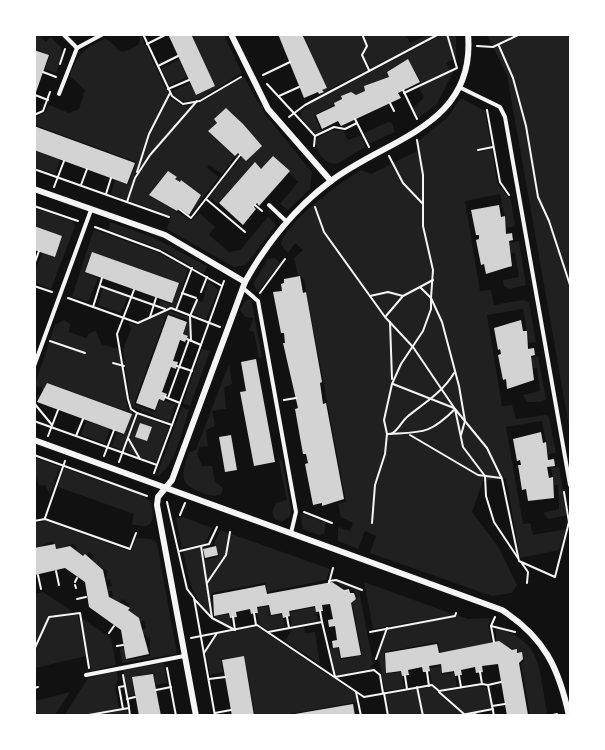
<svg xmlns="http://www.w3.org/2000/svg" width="605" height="750" font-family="Ubuntu,sans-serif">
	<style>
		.green { fill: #202020 }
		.building { fill: #d3d3d3 }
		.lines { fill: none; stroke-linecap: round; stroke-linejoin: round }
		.path { stroke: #f5f5f5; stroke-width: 2 }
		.service { stroke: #f5f5f5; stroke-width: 4 }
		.minor { stroke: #f5f5f5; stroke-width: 6 }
	</style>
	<rect width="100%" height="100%" fill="#111"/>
	<g class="green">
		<path d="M34,35H42L40,37L46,42L50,37L61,47L62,55L56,73L45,69L50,55L35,49Z"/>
		<path d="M141,35L170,98L183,106L196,105L244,77L265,114L312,172L310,189L288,210L280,204L298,182L273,156L261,169L254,163L217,204L209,197L242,156L247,161L261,146L233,113L225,109L214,119L217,123L208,131L235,156L222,174L209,165L207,168L219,177L190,215L201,195L182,180L180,182L175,179L177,177L168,171L162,180L160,179L150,195L191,221L199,213L215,227L209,235L229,252L240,250L268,217L276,225L246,265L234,267L167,229L171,216L111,194L115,180L128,184L136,162L35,125L34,118L46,112L49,105L69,113L79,109L85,90L70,76C76,56 86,46 105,39C121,45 114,61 139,44Z"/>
		<path d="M191,35H224L242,73L201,98L185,102L174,96L172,91L190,83L196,95L215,86Z"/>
		<path d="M303,35H361L366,46L361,55L367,70L324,92L323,90L327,88Z"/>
		<path d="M363,35H406L410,43L428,35H435L371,68L363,55L368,45Z"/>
		<path d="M442,35H456V58L446,63L450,70L418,85L421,82L408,59L386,72L389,77L364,86V91L356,95L351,92L341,96L342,98L333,103L334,105L314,115L321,131L315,134L300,117L302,111L313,102Z"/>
		<path d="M487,35H570V432L507,75Z"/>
		<path d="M179,60L187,77L169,86L161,68Z"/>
		<path d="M454,70L437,104L417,119L413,108L424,98L419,87Z"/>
		<path d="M461,98L485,111L491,146L478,148L479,152L492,149L497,183L511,200L515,226L507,228L500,194L465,201L480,291L491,290L494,305L523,300L529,302L536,342L529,343L523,309L487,315L502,406L512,405L516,419L546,415L549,417L556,453L548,454L542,421L506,427L523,524L530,523L533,535L566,529L559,550L520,558L506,478L483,481L472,512L499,548L517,585L512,593L492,596L370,553L376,536L365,531L358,549L338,541V527L350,531L353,523L341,517L338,504L346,502L304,279L298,275L294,258L303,250L295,243L288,253L281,245C286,221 340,183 361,170L371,174L417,151V142L448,117Z"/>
		<path d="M388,122L392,123L395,132L369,144L364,133Z"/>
		<path d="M333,130L343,131L348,140L361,135L365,147L337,164C322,163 317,152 315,139Z"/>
		<path d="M36,151L60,160L55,174L35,167Z"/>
		<path d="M35,208L72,221L75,226L51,289L35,283L34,274L42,253L55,257L62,236L35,226Z"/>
		<path d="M110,222L152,237L207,266L204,274L166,251L109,230Z"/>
		<path d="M96,230L159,253L188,269L176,307L166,309L158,306L160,300L172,304L179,283L92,252L84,272L98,278L88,302L72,297L93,232Z"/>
		<path d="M519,241L526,285L509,289L504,286L503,280L519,277L515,253H511L509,243Z"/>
		<path d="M275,258L280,263L258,292L253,284L268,259Z"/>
		<path d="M208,281L218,290L206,320L192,313L198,301L203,302Z"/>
		<path d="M103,287L128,296L121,313L98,305Z"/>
		<path d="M251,299L262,357L259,358L254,332L249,331L253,318L245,317L240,310L245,301Z"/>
		<path d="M169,311L190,317V337L183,334L188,320L167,313L134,404L155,412L160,399L175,404L170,423L131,406L123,350L131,329L128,322L137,325Z"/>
		<path d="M64,320L70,324L69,332L86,338L89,333L96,331L101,344L119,349L122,364L114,361L113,364L122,367L128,410L133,412L134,415L123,450L112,446L117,432L124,434L132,413L47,383L43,392L42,388L35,385L49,342L85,352L50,339L55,325Z"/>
		<path d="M202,349L210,351L190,406L183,403Z"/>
		<path d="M538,356L546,399L541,402H527L523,395L540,391L537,368H533L531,358Z"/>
		<path d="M229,364L232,384L224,387L226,409L212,411L215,426L206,430L208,446L199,447L197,454L202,466H212L215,482L223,488L221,494C214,497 210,496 203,493C178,484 181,474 189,452L196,450Z"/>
		<path d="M182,407L189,410C182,429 176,467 156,477Z"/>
		<path d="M141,415L169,427L156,463L126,451L137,417Z"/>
		<path d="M86,421L110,429L105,443L81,435Z"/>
		<path d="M35,457L60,467L50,494L45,485L39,486L37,478H35Z"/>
		<path d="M282,460L291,510L290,516L281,522L275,519L272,513L276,503L287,500L279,461Z"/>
		<path d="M559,467L567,515L549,519L543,513L559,509L558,485H554L551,468Z"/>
		<path d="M64,468L141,495L151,502C155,519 154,531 132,524L134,514L58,487Z"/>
		<path d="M300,513L326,523L324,533L319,535L303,529Z"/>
		<path d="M183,517L212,528L205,544L182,548L176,518Z"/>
		<path d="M46,521L127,550H132L136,538L151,539L157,543L177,654L122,663L120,649L125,648L127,660L150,656V638L142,633V630L146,628L144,621L140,622L126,611L130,604L122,599L119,604L110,598L113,595L112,591H108V587L112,586L110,579L106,580L108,571L92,562L94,556L89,552L83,557L75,550L77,547L73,544L55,549L53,541L36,548L34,523Z"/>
		<path d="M220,530L330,569L326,580L267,592L265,583L211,593L212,616L229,614L232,628C194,607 191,591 183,551L200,548L203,561L219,556L214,544Z"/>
		<path d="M336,581L359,591L373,662L370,669L335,676L330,648L338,647L341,660L362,655L352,602L357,599L355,591L349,587L344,588Z"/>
		<path d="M364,582L453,614V615L373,629Z"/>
		<path d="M43,592L73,612L48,616L35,648V594Z"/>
		<path d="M269,606V616L282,614L285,627L268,630L259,624L257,608Z"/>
		<path d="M315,607L318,621L292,626L290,612Z"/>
		<path d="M75,614L78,616L86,656L35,668V653L49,618Z"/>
		<path d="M457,615L468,619L492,618L488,625L492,643L440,652L438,642L384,652L386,674L401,672L404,688L385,691L378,656L388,630Z"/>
		<path d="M81,618L111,638L116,665L91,671Z"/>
		<path d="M257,627L355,693L357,702L283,715H255L244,656L221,659L223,672L210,675L206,652L217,634Z"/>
		<path d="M304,627L305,633L315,632L320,664L285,641L292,629Z"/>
		<path d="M496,628C543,640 539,671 547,712L545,715H530L521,663L524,661L522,654L496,642Z"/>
		<path d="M164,663L167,683L156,685L153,673L132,677L134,695L128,696L123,670Z"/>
		<path d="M440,666L442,675L455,672L457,687L440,690L432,683L429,668Z"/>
		<path d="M117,671L118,680L115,686L119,710L127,709L128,715L64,716L88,678Z"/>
		<path d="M479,686L487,688L491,709L464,714L441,693Z"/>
		<path d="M432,687L462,714L423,715L418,689Z"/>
		<path d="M417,689L422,715H388L385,695Z"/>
		<path d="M70,692L55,715H36L35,701Z"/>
	</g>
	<g class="building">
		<path d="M168,34H191L215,86L196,95Z"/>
		<path d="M278,34H302L327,88L322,90L324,92L319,94L318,92L304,98Z"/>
		<path d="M34,50L49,55L35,95H34Z"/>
		<path d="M408,59L420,82L398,93L401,98L341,126L338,121L322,129L316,115L335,106L334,103L342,99L341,96L351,92L356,95L365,91L364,86L389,77L387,72Z"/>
		<path d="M226,108L243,124L262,146L246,161L238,153L235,156L208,131L217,123L214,119Z"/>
		<path d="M34,126L135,163L127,184L34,150Z"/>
		<path d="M273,156L290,171L259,206L257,203L254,207L256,209L243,225L219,203L255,162L261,169Z"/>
		<path d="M168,171L177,177L175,179L180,182L181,180L201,195L189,215L179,208L177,211L149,195Z"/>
		<path d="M499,205L501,217L505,216L506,234L512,233L513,240L509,241L512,266L486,274L484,264L481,265L476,240L479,239V235H476L471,210Z"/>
		<path d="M34,226L62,236L55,257L34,250Z"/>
		<path d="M92,252L179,283L172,303L85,272Z"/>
		<path d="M300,276L303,293L306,292L322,382L320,383L323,404L326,403L344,499L322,506V503L313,505L305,464L308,463L306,454H303L295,409L298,408L283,343H285L284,333H281L273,292L282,291L281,284L284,283V279Z"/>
		<path d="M168,315L187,322L183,334L188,336L185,342L180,340L173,361L178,362L176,369L171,367L162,392L167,394L164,401L159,399L155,410L136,403Z"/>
		<path d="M521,320L523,331H527L528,349L534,348L535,355L531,356L534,380L507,389L506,379L503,380L498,355L501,354L500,349L498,350L494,328Z"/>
		<path d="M256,359L275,462L254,466L240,392L246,391L241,362Z"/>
		<path d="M47,383L132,414L124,434L37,402Z"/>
		<path d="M140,423L152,427L147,441L135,437Z"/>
		<path d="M541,432L543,443L546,442L548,460L554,459L555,466L547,467L549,478L553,477L554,498L528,501L526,489L522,490L518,465H521L520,460L517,461L513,439Z"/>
		<path d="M231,435L237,470L225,472L219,437Z"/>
		<path d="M55,544L56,549L70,546L83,556L85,554L103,570L109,597L130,608L128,610L139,618L149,654L126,659L121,630L89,607L85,582L65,568L35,575L34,548Z"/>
		<path d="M216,546L218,555L205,558L203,549Z"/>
		<path d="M332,582L344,590L349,589L350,593H354L356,599L351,603L361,655L341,658L339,647L333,648L332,641L337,640L335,626L329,627L328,620L333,619L330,604L322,605L323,611L316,612L315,606L289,611L290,616L283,618L282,613L271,615L269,605L257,607L258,613H254L251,614L250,609L236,612L237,617L230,618L229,613L214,616L213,595L265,585L267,594Z"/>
		<path d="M499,641L512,650L517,649V653L522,652L523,659L519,663L528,715L507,716L498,664L482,666L483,672L476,673L475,667L461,670L462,675L455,676L454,671L442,673L441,664L429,666L430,671L427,672H423L422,667L408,670L409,675L402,676L401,671L386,673L385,653L437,644L439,653Z"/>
		<path d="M244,656L254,716H232L222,660Z"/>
		<path d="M153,674L161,716H139L132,677Z"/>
		<path d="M353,704L355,716H296L295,714Z"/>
	</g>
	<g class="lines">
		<g class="path">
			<path d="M143,34L172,96L183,104L200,101L241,77"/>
			<path d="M362,34L367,46L362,55L369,70"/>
			<path d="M147,44L167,34"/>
			<path d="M477,46L493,47L520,34"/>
			<path d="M499,46L513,78L526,126L538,197L549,221L570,285"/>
			<path d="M60,64L65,49"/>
			<path d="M158,66L178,56"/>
			<path d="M43,72L56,77"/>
			<path d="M263,75L290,62"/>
			<path d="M267,84L315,136L314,146"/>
			<path d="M168,89L189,80"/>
			<path d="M403,90L417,119"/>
			<path d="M404,93L457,68L447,34"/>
			<path d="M35,95L48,100"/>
			<path d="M279,96L299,87"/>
			<path d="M390,103L394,111"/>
			<path d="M487,110L500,182L509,195"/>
			<path d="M34,115L43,111L50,92"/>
			<path d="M289,117L305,105L439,34"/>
			<path d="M355,119L369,147"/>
			<path d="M315,136L334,127L345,129L357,123"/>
			<path d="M417,140L423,175V226L433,270L431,298L442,322L459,386L465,421L461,435"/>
			<path d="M478,150L493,147"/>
			<path d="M389,156L403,183L423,204"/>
			<path d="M34,169L169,217"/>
			<path d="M137,172L149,134L170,93"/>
			<path d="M81,185L87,169"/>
			<path d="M54,187L64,161"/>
			<path d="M106,194L111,178"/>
			<path d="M206,199L245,232"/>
			<path d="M127,202L135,178L150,155L197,101"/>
			<path d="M255,205L262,211"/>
			<path d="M34,206L78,221"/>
			<path d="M315,207L324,232L385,317L413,347L455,409L487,448L502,479L519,561L555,577L569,522L564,492"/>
			<path d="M179,209L191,218L240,155"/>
			<path d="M95,227L160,251L222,286"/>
			<path d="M34,265L39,251"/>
			<path d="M34,286L52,292"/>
			<path d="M100,286L165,309"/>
			<path d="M134,290L117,334L128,399L131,409L137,413"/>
			<path d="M201,292L207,277"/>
			<path d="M182,293L196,298"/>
			<path d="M260,293L285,259"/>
			<path d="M370,296L388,292L403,296L433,280"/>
			<path d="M68,298L138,323L171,308L220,327"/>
			<path d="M93,307L102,278"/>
			<path d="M176,310L192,268"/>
			<path d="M386,316L403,296"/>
			<path d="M150,317L156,298"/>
			<path d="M390,322L392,379"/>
			<path d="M187,339L201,345"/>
			<path d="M50,341L85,353"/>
			<path d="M191,341L190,316L197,300"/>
			<path d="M113,363L124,366"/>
			<path d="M177,366L192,371"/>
			<path d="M393,384L454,408"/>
			<path d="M165,397L180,403"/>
			<path d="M168,398L189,340"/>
			<path d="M284,400L296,398"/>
			<path d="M34,403L52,425"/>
			<path d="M34,421L157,465L154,473"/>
			<path d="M172,425L224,281"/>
			<path d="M387,434C422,432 429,435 455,409L463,447L485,476L486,496L494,522L518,558"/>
			<path d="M391,434C399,430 401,422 407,417C424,403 443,392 454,373"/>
			<path d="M410,435L478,475L501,478"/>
			<path d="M48,436L58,410"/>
			<path d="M76,436L83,419"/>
			<path d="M128,438L140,459"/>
			<path d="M34,455L147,496"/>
			<path d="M104,456L114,430"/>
			<path d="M119,462L137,413L172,425L157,465"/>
			<path d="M167,502L187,589L194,598L215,716"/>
			<path d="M304,512L332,523"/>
			<path d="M180,515L185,503"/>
			<path d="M45,518L65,461"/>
			<path d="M34,521L45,519L130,549L136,533"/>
			<path d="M372,523L375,485L385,454L387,434L384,420L392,384L401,364L423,331L431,309V298L420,287"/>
			<path d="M201,546L212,618"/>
			<path d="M180,551L209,544L217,527"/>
			<path d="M521,562L528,572L527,583"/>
			<path d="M56,571L59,585"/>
			<path d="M38,575L41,589"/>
			<path d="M329,581L336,580L362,590"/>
			<path d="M75,582L77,578"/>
			<path d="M207,583L226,555L230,532"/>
			<path d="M329,583L333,568"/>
			<path d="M75,585L76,588"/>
			<path d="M77,599L86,597"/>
			<path d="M195,600L212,618L235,630"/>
			<path d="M320,611L322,622"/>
			<path d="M254,613L256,625"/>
			<path d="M233,617L235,630"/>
			<path d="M287,617L289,628"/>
			<path d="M491,626L515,632"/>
			<path d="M268,632L322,622L335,677L374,670L380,675L383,693"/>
			<path d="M370,632L455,616L456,613"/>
			<path d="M109,633L114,626"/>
			<path d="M191,638L257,625L364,697L432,685L439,691L482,684L488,685L494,716"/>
			<path d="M494,642L491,626L495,617"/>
			<path d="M117,646L123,645"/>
			<path d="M34,650L49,617L80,613L89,668"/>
			<path d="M204,653L217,633"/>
			<path d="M376,659L387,628"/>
			<path d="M167,668L176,716"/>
			<path d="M427,672L429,686"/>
			<path d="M480,672L482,684"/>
			<path d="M123,675L125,686L119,687L123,709L129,708L130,716"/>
			<path d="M405,676L407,689"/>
			<path d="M459,676L461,687"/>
			<path d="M209,679L225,677"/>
			<path d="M488,685L501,682"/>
			<path d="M125,686L129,707"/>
			<path d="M417,687L423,716"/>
			<path d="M34,688L38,687"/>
			<path d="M156,690L171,687"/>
			<path d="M356,692L361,716"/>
			<path d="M439,692L464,714"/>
			<path d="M384,693L388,716"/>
			<path d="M127,699L135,697"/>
			<path d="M492,706L505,704"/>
			<path d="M215,713L231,710"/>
			<path d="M34,714L35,716"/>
			<path d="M474,714L481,716"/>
			<path d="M83,716L123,709"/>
			<path d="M456,716L493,709"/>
			<path d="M548,716L557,714"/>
		</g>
		<g class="service">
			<path d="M63,34L77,48"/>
			<path d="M459,87L500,107L505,117L570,485"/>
			<path d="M59,94L77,48L103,34"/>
			<path d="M269,205L287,222"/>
			<path d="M243,288L258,301L296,512L291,533"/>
			<path d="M34,366L91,210"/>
			<path d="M86,675L184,656"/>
		</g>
		<g class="minor">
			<path d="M231,34L268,109L331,181"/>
			<path d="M34,189L165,235L245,282"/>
			<path d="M34,440L502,610C544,637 559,668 569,716"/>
			<path d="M196,716L157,505L158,497L172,480L245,282C266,244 296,207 331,181C388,138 476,126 468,34"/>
		</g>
	</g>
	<rect width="605" height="750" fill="none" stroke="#ffffff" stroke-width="72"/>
</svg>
